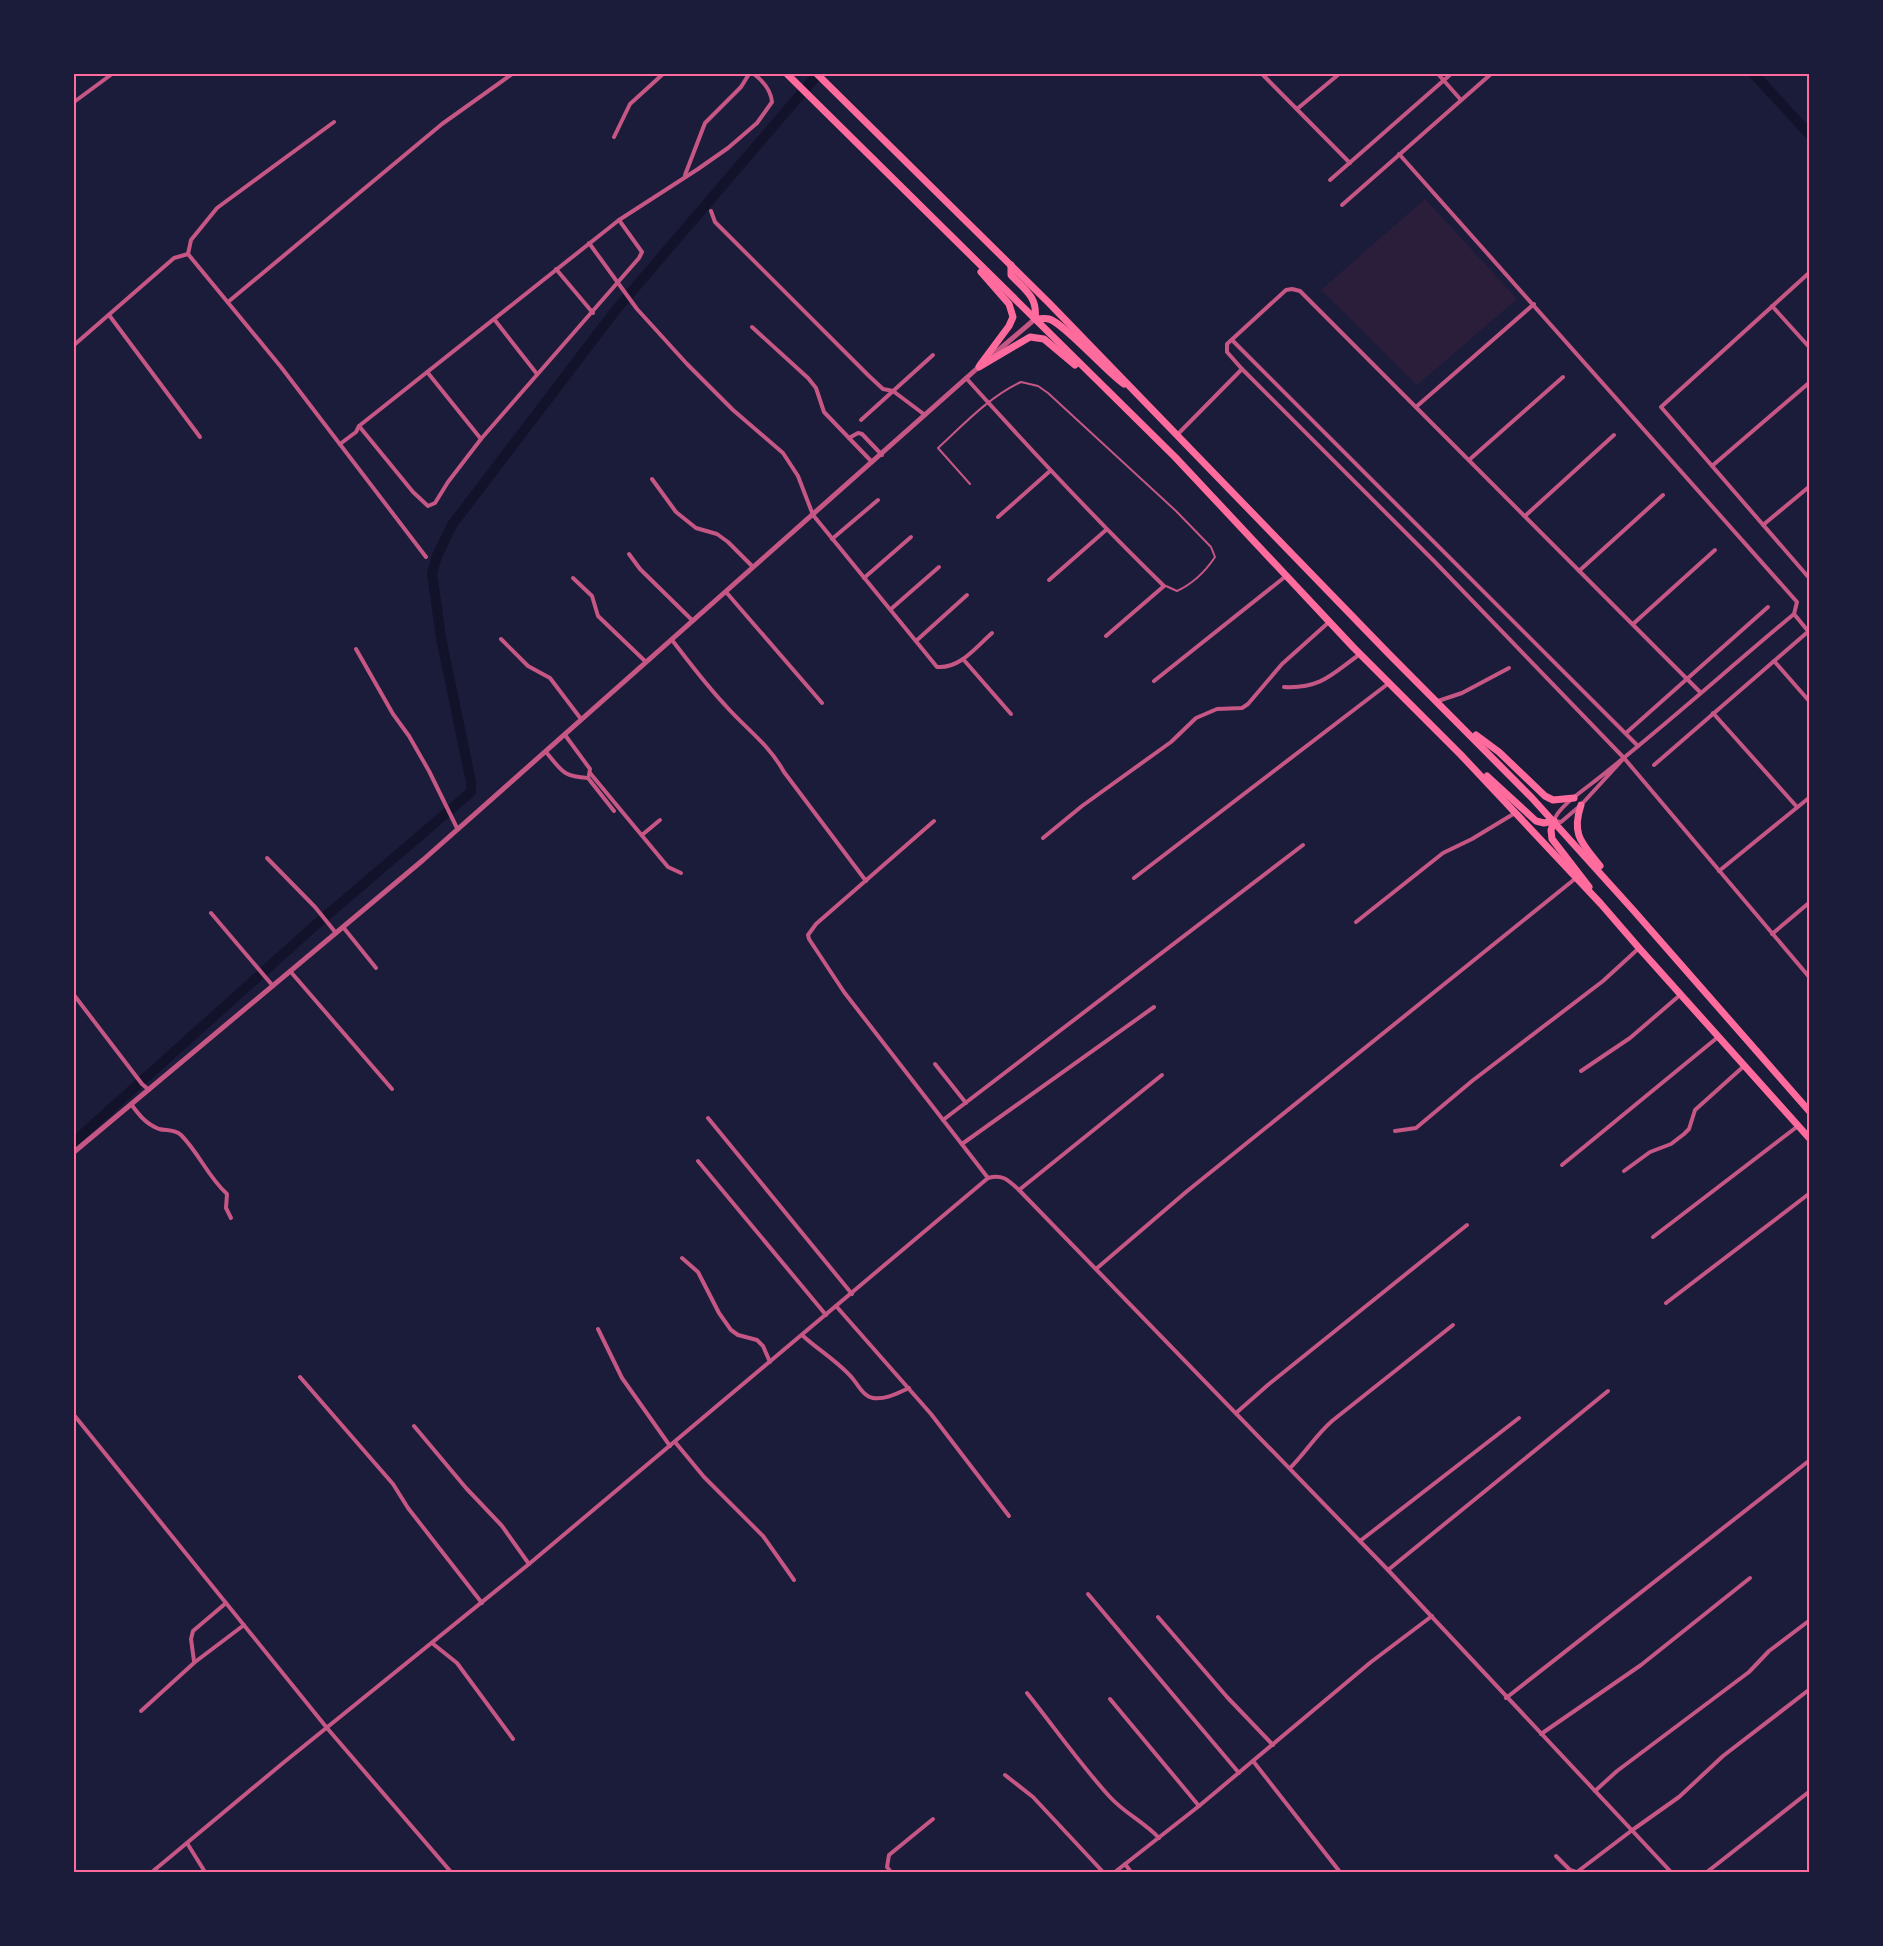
<svg xmlns="http://www.w3.org/2000/svg" width="1883" height="1946" font-family="Ubuntu,sans-serif">
	<style>
		.green { fill: #2a1e3b }
		.lines { fill: none; stroke-linecap: round; stroke-linejoin: round }
		.canal { stroke: #12122b; stroke-width: 10 }
		.service { stroke: #c65784; stroke-width: 2 }
		.minor { stroke: #c65784; stroke-width: 4 }
		.tertiary { stroke: #c65784; stroke-width: 5 }
		.trunk { stroke: #ff6b9d; stroke-width: 7 }
		.neatline { fill: none; stroke: #ff6b9d; stroke-width: 2 }
	</style>
	<rect width="100%" height="100%" fill="#1b1b3a"/>
	<path class="green" d="M1425,199L1517,299L1417,385L1321,290Z"/>
	<g class="lines">
		<g class="canal">
			<path d="M1754,74L1810,135"/>
			<path d="M74,1142L312,928L471,792V782L441,638L432,573L437,556L452,525L615,311L818,74"/>
		</g>
		<path class="service" d="M970,484L938,448C964,424 989,397 1021,382L1038,386L1048,393L1176,511L1211,547L1215,557C1205,572 1192,584 1177,591L1166,586"/>
		<g class="minor">
			<path d="M1262,74L1350,163"/>
			<path d="M1438,74L1461,100"/>
			<path d="M74,102L112,74"/>
			<path d="M1297,109L1339,74"/>
			<path d="M614,137L630,104L663,74"/>
			<path d="M1399,154L1797,602L1794,614C1729,668 1666,725 1600,777C1588,787 1557,807 1554,821L1561,822L1581,805L1624,758"/>
			<path d="M685,175L705,123L741,87L749,74"/>
			<path d="M1330,180L1451,74"/>
			<path d="M1342,205L1491,74"/>
			<path d="M711,211L715,222L869,376L883,389L893,391L925,415"/>
			<path d="M589,243L637,309L687,364L733,410L783,453L798,476L813,515L937,667C960,669 976,647 992,633"/>
			<path d="M188,254L191,240L217,208L334,122"/>
			<path d="M556,269L593,313"/>
			<path d="M1810,272L1661,407L1810,579"/>
			<path d="M228,302L442,124L512,74"/>
			<path d="M1772,306L1810,348"/>
			<path d="M109,315L200,437"/>
			<path d="M494,319L537,374"/>
			<path d="M752,327L808,378L816,388L824,412L872,462"/>
			<path d="M1232,340L1638,746"/>
			<path d="M74,345L174,258L188,254L281,367L426,557"/>
			<path d="M428,373L481,439"/>
			<path d="M966,378C1030,449 1095,519 1164,586L1106,636"/>
			<path d="M1416,407L1534,304"/>
			<path d="M861,420L933,355"/>
			<path d="M359,426L413,492L428,506L435,503L448,482L481,439L639,258L642,252L619,220"/>
			<path d="M1177,435L1242,369"/>
			<path d="M849,438L858,433L862,434L882,455"/>
			<path d="M340,444L356,432L359,426L619,220L698,169L728,148L757,123L772,102C771,90 763,81 754,74"/>
			<path d="M1469,460L1563,377"/>
			<path d="M1712,466L1810,382"/>
			<path d="M652,479L676,512L696,528L717,534L728,542L753,567"/>
			<path d="M1525,516L1614,435"/>
			<path d="M998,517L1050,471"/>
			<path d="M1763,525L1810,486"/>
			<path d="M832,539L878,500"/>
			<path d="M629,554L640,569L693,621"/>
			<path d="M1579,571L1663,495"/>
			<path d="M573,578L592,596L598,616L646,662"/>
			<path d="M864,578L911,537"/>
			<path d="M1049,580L1106,530"/>
			<path d="M726,592L822,703"/>
			<path d="M891,609L939,567"/>
			<path d="M1794,614L1808,631"/>
			<path d="M1633,624L1715,550"/>
			<path d="M501,639L528,666L550,678L581,719"/>
			<path d="M672,640C689,662 706,685 725,705C746,729 768,743 784,772L866,881"/>
			<path d="M916,641L967,595"/>
			<path d="M356,649L393,714L409,736L429,771L457,828"/>
			<path d="M963,659L1011,714"/>
			<path d="M1774,661L1810,702"/>
			<path d="M1154,681L1286,576"/>
			<path d="M1284,687C1321,689 1332,674 1360,654"/>
			<path d="M1700,692L1300,291L1292,289L1286,290L1227,344V352L1242,369L1434,561L1624,758L1810,978"/>
			<path d="M1438,701L1462,693L1509,668"/>
			<path d="M1713,713L1797,807"/>
			<path d="M1626,733L1768,607"/>
			<path d="M565,735L590,769L589,775"/>
			<path d="M546,752C562,771 562,776 588,778L614,811"/>
			<path d="M1654,765L1810,630"/>
			<path d="M590,773L668,867L681,873"/>
			<path d="M934,821L816,924L808,935L809,939L844,992L988,1178"/>
			<path d="M642,835L660,820"/>
			<path d="M1043,838L1082,806L1171,742L1196,718L1217,709L1242,708L1248,704L1282,664L1329,622"/>
			<path d="M267,858L315,907L336,933"/>
			<path d="M1719,871L1810,797"/>
			<path d="M1134,878L1389,683"/>
			<path d="M211,913L273,986"/>
			<path d="M1356,922L1443,853L1472,839L1515,813"/>
			<path d="M343,927L376,968"/>
			<path d="M1772,934L1810,902"/>
			<path d="M290,971L392,1089"/>
			<path d="M74,995L142,1084L149,1090"/>
			<path d="M935,1064L966,1103"/>
			<path d="M1581,1071L1630,1038L1680,995"/>
			<path d="M131,1104C139,1115 146,1124 159,1129C167,1131 174,1129 181,1135C199,1153 208,1177 227,1194L226,1208L231,1218"/>
			<path d="M708,1118L852,1294"/>
			<path d="M943,1120L1303,845"/>
			<path d="M1395,1131L1416,1128L1472,1081L1603,981L1638,949"/>
			<path d="M962,1144L1154,1007"/>
			<path d="M698,1161L826,1315"/>
			<path d="M1562,1165L1718,1037"/>
			<path d="M1624,1171L1650,1152L1671,1144L1684,1134L1689,1129L1695,1110L1744,1066"/>
			<path d="M1019,1190L1162,1075"/>
			<path d="M1653,1237L1798,1126"/>
			<path d="M682,1258L698,1272L719,1313L731,1330L738,1335L757,1340L763,1346L770,1362"/>
			<path d="M1096,1269L1186,1192L1576,878"/>
			<path d="M1666,1303L1810,1193"/>
			<path d="M836,1306L931,1414L1009,1516"/>
			<path d="M598,1329L622,1378L670,1446"/>
			<path d="M802,1335C818,1350 839,1362 853,1379C858,1385 864,1397 873,1398C885,1400 898,1393 909,1388"/>
			<path d="M300,1377L393,1484L408,1508L482,1603"/>
			<path d="M1236,1413L1269,1384L1467,1225"/>
			<path d="M74,1415L327,1728L451,1872"/>
			<path d="M414,1426L466,1488L502,1526L529,1564"/>
			<path d="M675,1442L704,1477L763,1536L794,1580"/>
			<path d="M1290,1468C1305,1453 1316,1435 1332,1421L1453,1325"/>
			<path d="M1360,1541L1519,1418"/>
			<path d="M1388,1570L1608,1391"/>
			<path d="M1088,1594L1239,1773"/>
			<path d="M1158,1617L1227,1697L1273,1745"/>
			<path d="M432,1643L457,1663L513,1739"/>
			<path d="M194,1661L191,1639L193,1631L226,1603"/>
			<path d="M1027,1693C1054,1727 1080,1764 1109,1796C1124,1813 1144,1822 1159,1838"/>
			<path d="M1506,1698L1810,1460"/>
			<path d="M1110,1699L1199,1806"/>
			<path d="M141,1711L195,1662L244,1625"/>
			<path d="M1541,1734L1641,1665L1750,1578"/>
			<path d="M1253,1761L1340,1872"/>
			<path d="M1005,1775L1033,1797L1103,1872"/>
			<path d="M1595,1791L1617,1771L1749,1672L1769,1651L1810,1620"/>
			<path d="M187,1843L205,1872"/>
			<path d="M1556,1856L1570,1870L1576,1872"/>
			<path d="M1125,1864L1131,1872"/>
			<path d="M152,1872L283,1763L529,1564L988,1178C1003,1174 1008,1180 1019,1190L1388,1570L1671,1872"/>
			<path d="M891,1872L887,1867L889,1855L933,1819"/>
			<path d="M1115,1872L1199,1806L1371,1662L1432,1616"/>
			<path d="M1577,1872L1631,1831L1679,1797L1723,1756L1810,1689"/>
			<path d="M1707,1872L1810,1791"/>
		</g>
		<g class="tertiary">
			<path d="M988,359L1035,319"/>
			<path d="M74,1152L423,860L981,365"/>
		</g>
		<g class="trunk">
			<path d="M787,74L1175,457L1353,647L1461,755L1601,904L1639,948L1810,1139"/>
			<path d="M817,74L1049,303L1387,652L1532,798L1634,911L1810,1112"/>
			<path d="M1011,265V275C1025,290 1038,297 1035,319"/>
			<path d="M1035,319C1039,319 1045,318 1049,319C1064,323 1106,372 1124,384"/>
			<path d="M980,365L1009,326L1013,317L1009,304L981,272"/>
			<path d="M979,367L1030,337L1044,339L1075,365"/>
			<path d="M1476,735L1499,752L1545,796L1553,800L1574,798"/>
			<path d="M1487,776L1536,821L1544,823L1554,821"/>
			<path d="M1581,805C1571,835 1582,843 1600,866"/>
			<path d="M1554,821L1551,830L1552,839L1589,887"/>
		</g>
	</g>
	<rect width="1883" height="1946" fill="none" stroke="#1b1b3a" stroke-width="150"/>
	<rect x="75" y="75" width="1733" height="1796" class="neatline"/>
</svg>
